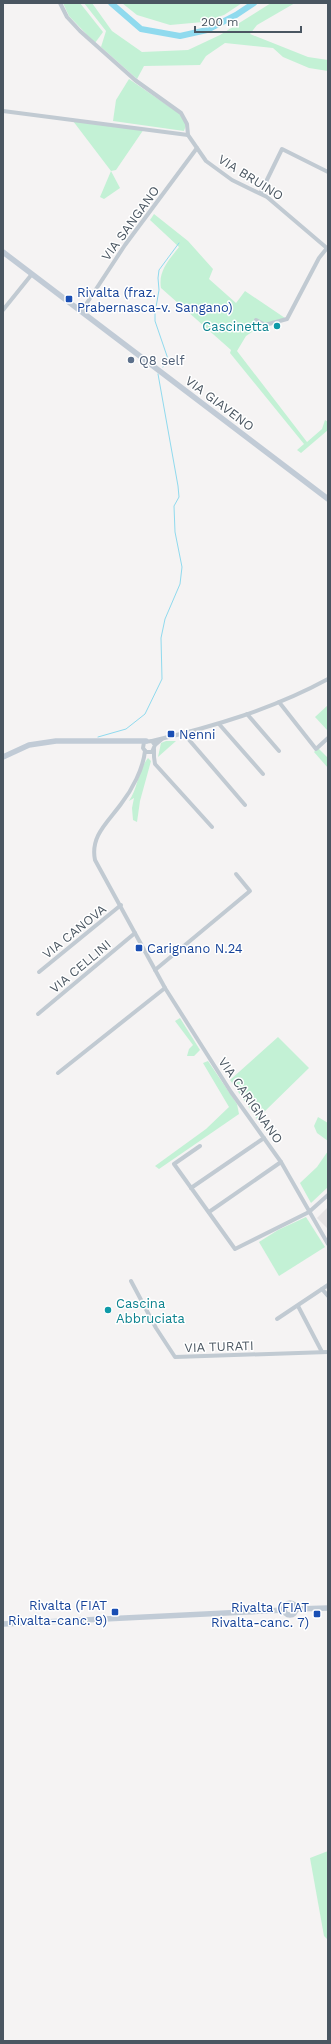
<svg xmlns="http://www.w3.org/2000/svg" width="331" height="2044" font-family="'Work Sans',sans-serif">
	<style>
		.education { fill: #e6e4e5 }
		.green { fill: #c3f1d5 }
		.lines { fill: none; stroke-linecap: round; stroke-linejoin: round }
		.stream { stroke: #90daee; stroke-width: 1 }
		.river { stroke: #90daee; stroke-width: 6 }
		.street { stroke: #c1cad2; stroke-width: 4 }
		.secondary { stroke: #c1cbd6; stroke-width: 5.5 }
		.transit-dot { fill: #1a4fb4; stroke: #fff; stroke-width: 1.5 }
		.culture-dot { fill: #0f9aa8; stroke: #fff; stroke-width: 1.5 }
		.service-dot { fill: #5c6f8a; stroke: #fff; stroke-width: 1.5 }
		.labels { text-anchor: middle; stroke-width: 3; stroke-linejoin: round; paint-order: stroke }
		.street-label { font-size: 13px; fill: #4a5661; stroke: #fff }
		.transit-label { font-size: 13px; fill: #164399; stroke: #fff; text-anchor: start }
		.culture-label { font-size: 13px; fill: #0d838f; stroke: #fff; text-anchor: end }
		.service-label { font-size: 13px; fill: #4e5e75; stroke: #fff; text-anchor: start }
	</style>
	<rect width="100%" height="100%" fill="#f5f3f3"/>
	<path class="education" d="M328,1207V1229L317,1218Z"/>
	<g class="green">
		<path d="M63,3H80L103,32L95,43L69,16Z"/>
		<path d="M84,3H92L112,31L142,52L188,50L220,35L271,3H295L257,25L250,34L308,57L328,60V71L309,68L283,57L273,48L225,43L206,56L200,65L144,66L137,79L101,47L106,31Z"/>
		<path d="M122,3H242L224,15L203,22L170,25L137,15Z"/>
		<path d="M129,79L180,114L186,125L184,131L113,121L116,100Z"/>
		<path d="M73,121L144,129L116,170L111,171L120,188L104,199L100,197L111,171Z"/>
		<path d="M154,214L188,241L213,269L209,279L236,303L245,291L285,318L264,324L246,336L237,351L307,442L322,429L325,420L328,422V430L301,453L297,450L304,444L230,353L231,350L161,288C158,271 169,260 179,247L150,220Z"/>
		<path d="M328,705V731L315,717Z"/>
		<path d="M176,741L158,757L161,743L166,741Z"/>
		<path d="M318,748L328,758V768L314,752Z"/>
		<path d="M148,758L151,761L140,801L137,822L133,820L132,808L134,798L129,801C138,788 138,770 148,758Z"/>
		<path d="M180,1018L200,1050L194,1056H187L189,1049L193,1045L175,1021Z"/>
		<path d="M278,1037L309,1068L262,1114L259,1122L230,1080Z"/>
		<path d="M208,1061L237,1104L239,1114L159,1169L155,1166L206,1129L229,1107L203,1063Z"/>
		<path d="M318,1117L328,1123V1141L317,1133L314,1126Z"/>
		<path d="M328,1151V1187L311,1203L300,1183L317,1167Z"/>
		<path d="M306,1217L325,1247L279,1276L259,1242L278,1230Z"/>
		<path d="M328,1851V1940L324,1936L310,1858Z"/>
	</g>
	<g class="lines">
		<g class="stream">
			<path d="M163,367L168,359L155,321V313L159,290L158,278L159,270L179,243"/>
			<path d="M98,737L126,729L145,714L162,679L161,638L165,619L180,584L182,567L175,532L174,506L179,497L178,486L158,374"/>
		</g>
		<path class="river" d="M111,3L141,29L180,36L207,30L236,15L254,3"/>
		<g class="street">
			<path d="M60,3L67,17L80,31L135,80L181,113L187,124L188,135L206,161L232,180L267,197L328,249"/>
			<path d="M3,111L188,135"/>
			<path d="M261,192L282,149L328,172"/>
			<path d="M3,310L32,274"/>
			<path d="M81,312L125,245L197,148"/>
			<path d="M256,320L265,325L287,319L319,258L327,248"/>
			<path d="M279,702L316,749L328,738"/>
			<path d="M247,714L279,751"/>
			<path d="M219,724L263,774"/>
			<path d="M184,734L245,805"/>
			<path d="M152,741C212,727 273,709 328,679"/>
			<path d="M155,745L152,741L144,742L143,748L146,752H152L155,745L162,739"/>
			<path d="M154,749V757L155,764L212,827"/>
			<path d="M145,751C143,769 132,790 121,804C108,822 90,836 95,860L165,988L231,1092L281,1162L328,1244"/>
			<path d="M155,970L250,891L236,874"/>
			<path d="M39,972L121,905"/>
			<path d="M38,1014L135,933"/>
			<path d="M58,1073L165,988"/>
			<path d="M200,1146L174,1164L235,1249L309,1212L328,1195"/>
			<path d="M191,1188L264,1138"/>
			<path d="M209,1212L281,1162"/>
			<path d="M131,1281L156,1328L175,1357L328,1352"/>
			<path d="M322,1289L328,1296"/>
			<path d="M298,1306L322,1352"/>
			<path d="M277,1319L328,1285"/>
		</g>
		<g class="secondary">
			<path d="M3,252L328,499"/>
			<path d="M3,757L29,745L56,741H146"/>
			<circle cx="290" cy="1609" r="6"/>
			<path d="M296,1609L328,1608"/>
			<path d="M3,1624L284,1610"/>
		</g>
	</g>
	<g class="transit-dot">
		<rect x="65" y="295" width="8" height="8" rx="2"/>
		<rect x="167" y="730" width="8" height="8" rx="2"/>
		<rect x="135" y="944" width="8" height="8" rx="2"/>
		<rect x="111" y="1608" width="8" height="8" rx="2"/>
		<rect x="313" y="1610" width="8" height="8" rx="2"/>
	</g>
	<g class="culture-dot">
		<circle cx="277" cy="326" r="4"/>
		<circle cx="108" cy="1310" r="4"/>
	</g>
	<circle class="service-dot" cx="131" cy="360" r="4"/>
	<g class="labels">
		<g class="street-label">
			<text transform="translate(251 177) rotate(32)" y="5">VIA BRUINO</text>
			<text transform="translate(130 223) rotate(-54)" y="5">VIA SANGANO</text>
			<text transform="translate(220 403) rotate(37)" y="5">VIA GIAVENO</text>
			<text transform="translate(74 931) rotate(-39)" y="5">VIA CANOVA</text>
			<text transform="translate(80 966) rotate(-40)" y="5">VIA CELLINI</text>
			<text transform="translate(251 1100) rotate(55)" y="5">VIA CARIGNANO</text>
			<text transform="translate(219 1346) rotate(-2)" y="5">VIA TURATI</text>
		</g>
		<g class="transit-label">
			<text x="77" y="297">Rivalta (fraz.<tspan x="77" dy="15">Prabernasca-v. Sangano)</tspan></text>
			<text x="179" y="739">Nenni</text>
			<text x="147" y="953">Carignano N.24</text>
			<text x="107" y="1610" text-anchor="end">Rivalta (FIAT<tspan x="107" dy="15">Rivalta-canc. 9)</tspan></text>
			<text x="309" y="1612" text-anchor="end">Rivalta (FIAT<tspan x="309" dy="15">Rivalta-canc. 7)</tspan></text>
		</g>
		<g class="culture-label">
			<text x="269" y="331">Cascinetta</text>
			<text x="116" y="1308" text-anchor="start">Cascina<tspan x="116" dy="15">Abbruciata</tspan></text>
		</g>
		<g class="service-label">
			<text x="139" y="365">Q8 self</text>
		</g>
	</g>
	<rect width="331" height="2044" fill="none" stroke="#4a5661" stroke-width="8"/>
	<path d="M195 26v6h106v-6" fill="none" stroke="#4a5661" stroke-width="2"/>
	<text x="201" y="26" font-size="12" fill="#4a5661" stroke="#ffffff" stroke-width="3" paint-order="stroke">200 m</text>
</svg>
